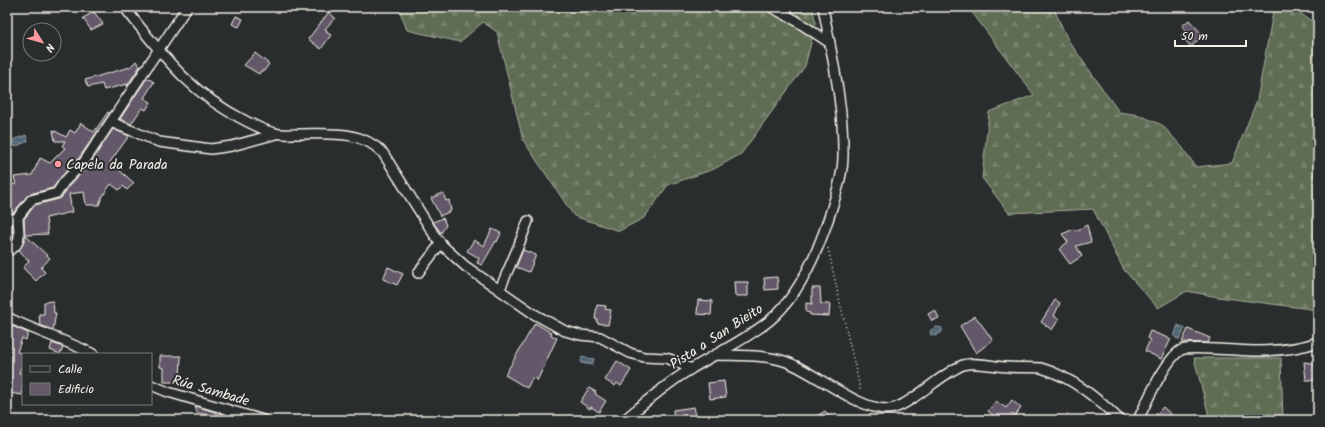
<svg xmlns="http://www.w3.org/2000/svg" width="1325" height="427" font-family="Kalam,sans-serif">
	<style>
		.forest { fill: url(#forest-firs); stroke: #a9af9e }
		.water { fill: url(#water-rules); stroke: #929da2 }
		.building { fill: #635969; stroke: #f4f1e8 }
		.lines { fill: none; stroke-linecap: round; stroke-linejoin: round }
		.pedestrian-casing { stroke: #f4f1e8; stroke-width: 10 }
		.minor-casing { stroke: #f4f1e8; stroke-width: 12 }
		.path { stroke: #f4f1e8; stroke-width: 1.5; stroke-dasharray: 1 3; stroke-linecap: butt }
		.pedestrian { stroke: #2a2d2e; stroke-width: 7 }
		.minor { stroke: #2a2d2e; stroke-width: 9 }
		.poi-dot { fill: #ff9aa2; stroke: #2a2d2e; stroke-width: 1.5 }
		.labels { text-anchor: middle; stroke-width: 4; stroke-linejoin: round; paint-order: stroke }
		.poi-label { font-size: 14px; fill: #f4f1e8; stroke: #2a2d2e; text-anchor: start }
		.street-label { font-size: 14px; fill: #f4f1e8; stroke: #2a2d2e }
	</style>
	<defs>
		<pattern id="forest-firs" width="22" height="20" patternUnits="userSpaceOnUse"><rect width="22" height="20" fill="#5e6d55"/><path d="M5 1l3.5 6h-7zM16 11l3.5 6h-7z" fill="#76826d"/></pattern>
		<pattern id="water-rules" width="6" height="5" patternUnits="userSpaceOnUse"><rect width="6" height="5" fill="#506574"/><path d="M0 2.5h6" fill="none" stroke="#6a7c88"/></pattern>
	</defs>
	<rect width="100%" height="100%" fill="#2a2d2e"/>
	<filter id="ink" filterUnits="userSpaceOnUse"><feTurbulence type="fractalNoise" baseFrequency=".025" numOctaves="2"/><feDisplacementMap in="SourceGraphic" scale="8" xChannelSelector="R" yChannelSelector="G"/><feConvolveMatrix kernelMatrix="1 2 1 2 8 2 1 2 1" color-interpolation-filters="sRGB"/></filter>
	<g filter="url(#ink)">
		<g class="forest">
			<path d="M398,7H812L816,23L805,66L741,154L714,169L668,185L644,218L619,231L574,216L523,140L497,32L483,22L460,42L407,30Z"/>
			<path d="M968,7H1053L1068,40L1119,112L1139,115L1162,125L1182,147L1196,167L1232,163L1257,100L1274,7H1290L1318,25V310L1218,297L1187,291L1158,308L1124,270L1093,209L1009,213L982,178L989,112L1034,95Z"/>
			<path d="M1194,358H1281L1283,420H1210Z"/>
		</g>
		<g class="water">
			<path d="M26,135L28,141L15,147L12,140Z"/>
			<path d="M1178,325L1185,328L1180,339H1177L1174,336Z"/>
			<path d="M937,327L942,328V332L935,336L931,335L930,333L931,330Z"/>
			<path d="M582,357L594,359L592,365L581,363Z"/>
		</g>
		<g class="building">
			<path d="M94,12L103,24L91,30L83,18Z"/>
			<path d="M329,12L335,18L325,29L327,30L326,32L331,35L321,49L308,39Z"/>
			<path d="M236,16L243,19L239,27L232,24Z"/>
			<path d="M1189,20L1203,35L1191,47L1181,35L1186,31L1182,26Z"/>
			<path d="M255,53L269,64L264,71H261L259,74L244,65Z"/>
			<path d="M136,61L140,66L127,86V84L104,90L102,84L88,87L85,80L130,67Z"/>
			<path d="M147,78L154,82L144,98L151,102L146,110L142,108L131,124L120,119Z"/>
			<path d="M108,112L110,113L79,158L60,178L53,188L29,194L13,213L7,215V186L16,184L14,177L32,175L40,158L50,163L65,148L62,146L65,141H55L53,130L66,137L70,130L75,133L81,123L94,132Z"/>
			<path d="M113,129L129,136L110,162L134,183L127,190L123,186L119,190L111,184L102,197L99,205H86L84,192L69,194L72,212L46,218L48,234L25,235L50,258L41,268L45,272L36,281L23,268L29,261L19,250L23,244L25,239L24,219L35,205L59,199L62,197L69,186L89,165Z"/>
			<path d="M443,193L446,201L449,200L451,211L440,216L431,198Z"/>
			<path d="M443,218L446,225L441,233L433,222Z"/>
			<path d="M12,224V239L7,244V225Z"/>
			<path d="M1087,225L1091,242L1076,246L1082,256L1070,264L1059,249L1068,242L1062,234L1074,229L1076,231Z"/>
			<path d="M492,229L501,233L497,242L496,241L482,265L477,263L479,258L467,251L474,240L484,246Z"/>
			<path d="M523,250L536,255L529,272L516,267Z"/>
			<path d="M388,267L403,274L397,285L383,279Z"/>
			<path d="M777,277L778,289L765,290L764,278Z"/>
			<path d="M734,282H748V296H735Z"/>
			<path d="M812,288H820L821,304H830L829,316L810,315V313L806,312V303L812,304Z"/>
			<path d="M698,300L712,301L711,315L697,314Z"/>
			<path d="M1055,300L1060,303L1054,316L1059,319L1052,330L1041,322Z"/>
			<path d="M53,301L54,313H56L53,330L40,325L39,314H44V302Z"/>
			<path d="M597,305L606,306L605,309L611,310L608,325L597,323V319H595Z"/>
			<path d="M935,310L939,318L932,321L928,314Z"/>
			<path d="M975,316L993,340L976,353L960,326Z"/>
			<path d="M535,323L552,333L551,335L557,338L537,381L533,377L527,388L505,375Z"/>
			<path d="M12,326L28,333L26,340L22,338L17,352L23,354V362L19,373L23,375L22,395L9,393L11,379H9L10,369H7V340Z"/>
			<path d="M1188,329L1210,338L1208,343L1182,342Z"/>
			<path d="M1150,331L1171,339L1161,359L1145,351L1150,340L1147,338Z"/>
			<path d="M52,343L63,347L60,354L50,350Z"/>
			<path d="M160,356H181L180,382H164V368L160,367Z"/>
			<path d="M617,361L631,370L621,386L617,383L615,386L605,380Z"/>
			<path d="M1304,362L1318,364V380H1306Z"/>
			<path d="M724,381L726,397L710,399L708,383Z"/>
			<path d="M589,388L596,392L595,394L606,401L599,412L591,407L590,409L580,402Z"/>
			<path d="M1012,400L1021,408L1012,420H999L988,411L996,401L1006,408Z"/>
			<path d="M195,406L233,417L232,420H223L213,418L214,416L197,413Z"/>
			<path d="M694,407L696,416L674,420L673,410Z"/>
			<path d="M1163,407L1177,420H1163L1156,414Z"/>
			<path d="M825,411L831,420H811Z"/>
		</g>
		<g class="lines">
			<defs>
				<path id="pedestrian" d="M7,220L18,217"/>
				<g id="minor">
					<path d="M124,7C162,54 188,92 244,120C254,125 264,131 275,133C282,135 290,134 297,134C327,134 360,129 383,153L435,236L443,246L465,266L534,314L565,331L580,335L600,337L630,353L644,357L666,358L675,361L691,369"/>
					<path d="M771,7L795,20L830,43"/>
					<path d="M111,122L159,142L211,149L232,146L276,134"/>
					<path d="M7,251C24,245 18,232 18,217L31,200L57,193L64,182L84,162L187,7"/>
					<path d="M418,273L441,243"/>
					<path d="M500,289L518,247L528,221"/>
					<path d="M7,317C35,331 65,340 93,354"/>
					<path d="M715,355C738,356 765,354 787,362C816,373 858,410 888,409C907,409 941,373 963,365C975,361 995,367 1008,367C1019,368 1030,367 1041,368C1072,377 1098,399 1120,420"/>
					<path d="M151,385L168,392L263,420"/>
					<path d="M624,420C646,402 667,383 691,369C717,353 745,340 769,321C802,294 823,239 835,198C839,185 843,171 843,157C844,107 832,56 823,7"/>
					<path d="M1138,420C1146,403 1165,360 1181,350C1189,346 1242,351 1255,351C1276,351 1298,349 1318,342"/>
				</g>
			</defs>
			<use href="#pedestrian" class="pedestrian-casing"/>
			<use href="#minor" class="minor-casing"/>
			<path class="path" d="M828,248L838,294L861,392"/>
			<use href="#pedestrian" class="pedestrian"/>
			<use href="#minor" class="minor"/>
		</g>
	</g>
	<circle class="poi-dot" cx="58" cy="164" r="4"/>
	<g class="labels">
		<g class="poi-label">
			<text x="66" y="169">Capela da Parada</text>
		</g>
		<g class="street-label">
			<text transform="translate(716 336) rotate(-33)" y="5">Pista a San Bieito</text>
			<text transform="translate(211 390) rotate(16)" y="5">Rúa Sambade</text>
		</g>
	</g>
	<rect width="1325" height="427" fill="none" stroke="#2a2d2e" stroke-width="24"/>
	<rect x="12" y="12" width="1301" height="403" fill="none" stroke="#f4f1e8" stroke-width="1.5" filter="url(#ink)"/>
	<rect x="22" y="353" width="130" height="52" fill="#2a2d2e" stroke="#7b7b78"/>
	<rect x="30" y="366" width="20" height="6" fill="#2a2d2e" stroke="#7b7b78"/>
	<text x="58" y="373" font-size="12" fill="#f4f1e8">Calle</text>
	<rect x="30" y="383" width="20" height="12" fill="#635969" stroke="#7b7b78"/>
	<text x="58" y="393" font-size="12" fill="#f4f1e8">Edificio</text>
	<g transform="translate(42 42) rotate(127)"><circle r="19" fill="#2a2d2e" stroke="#7b7b78"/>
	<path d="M0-3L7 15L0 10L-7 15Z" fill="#ff9aa2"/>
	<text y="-6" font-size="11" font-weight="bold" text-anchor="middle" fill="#f4f1e8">N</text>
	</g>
	<path d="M1175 40v6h71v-6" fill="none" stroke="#f4f1e8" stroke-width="2"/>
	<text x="1181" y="40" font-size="12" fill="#f4f1e8" stroke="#2a2d2e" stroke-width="3" paint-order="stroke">50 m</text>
</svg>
